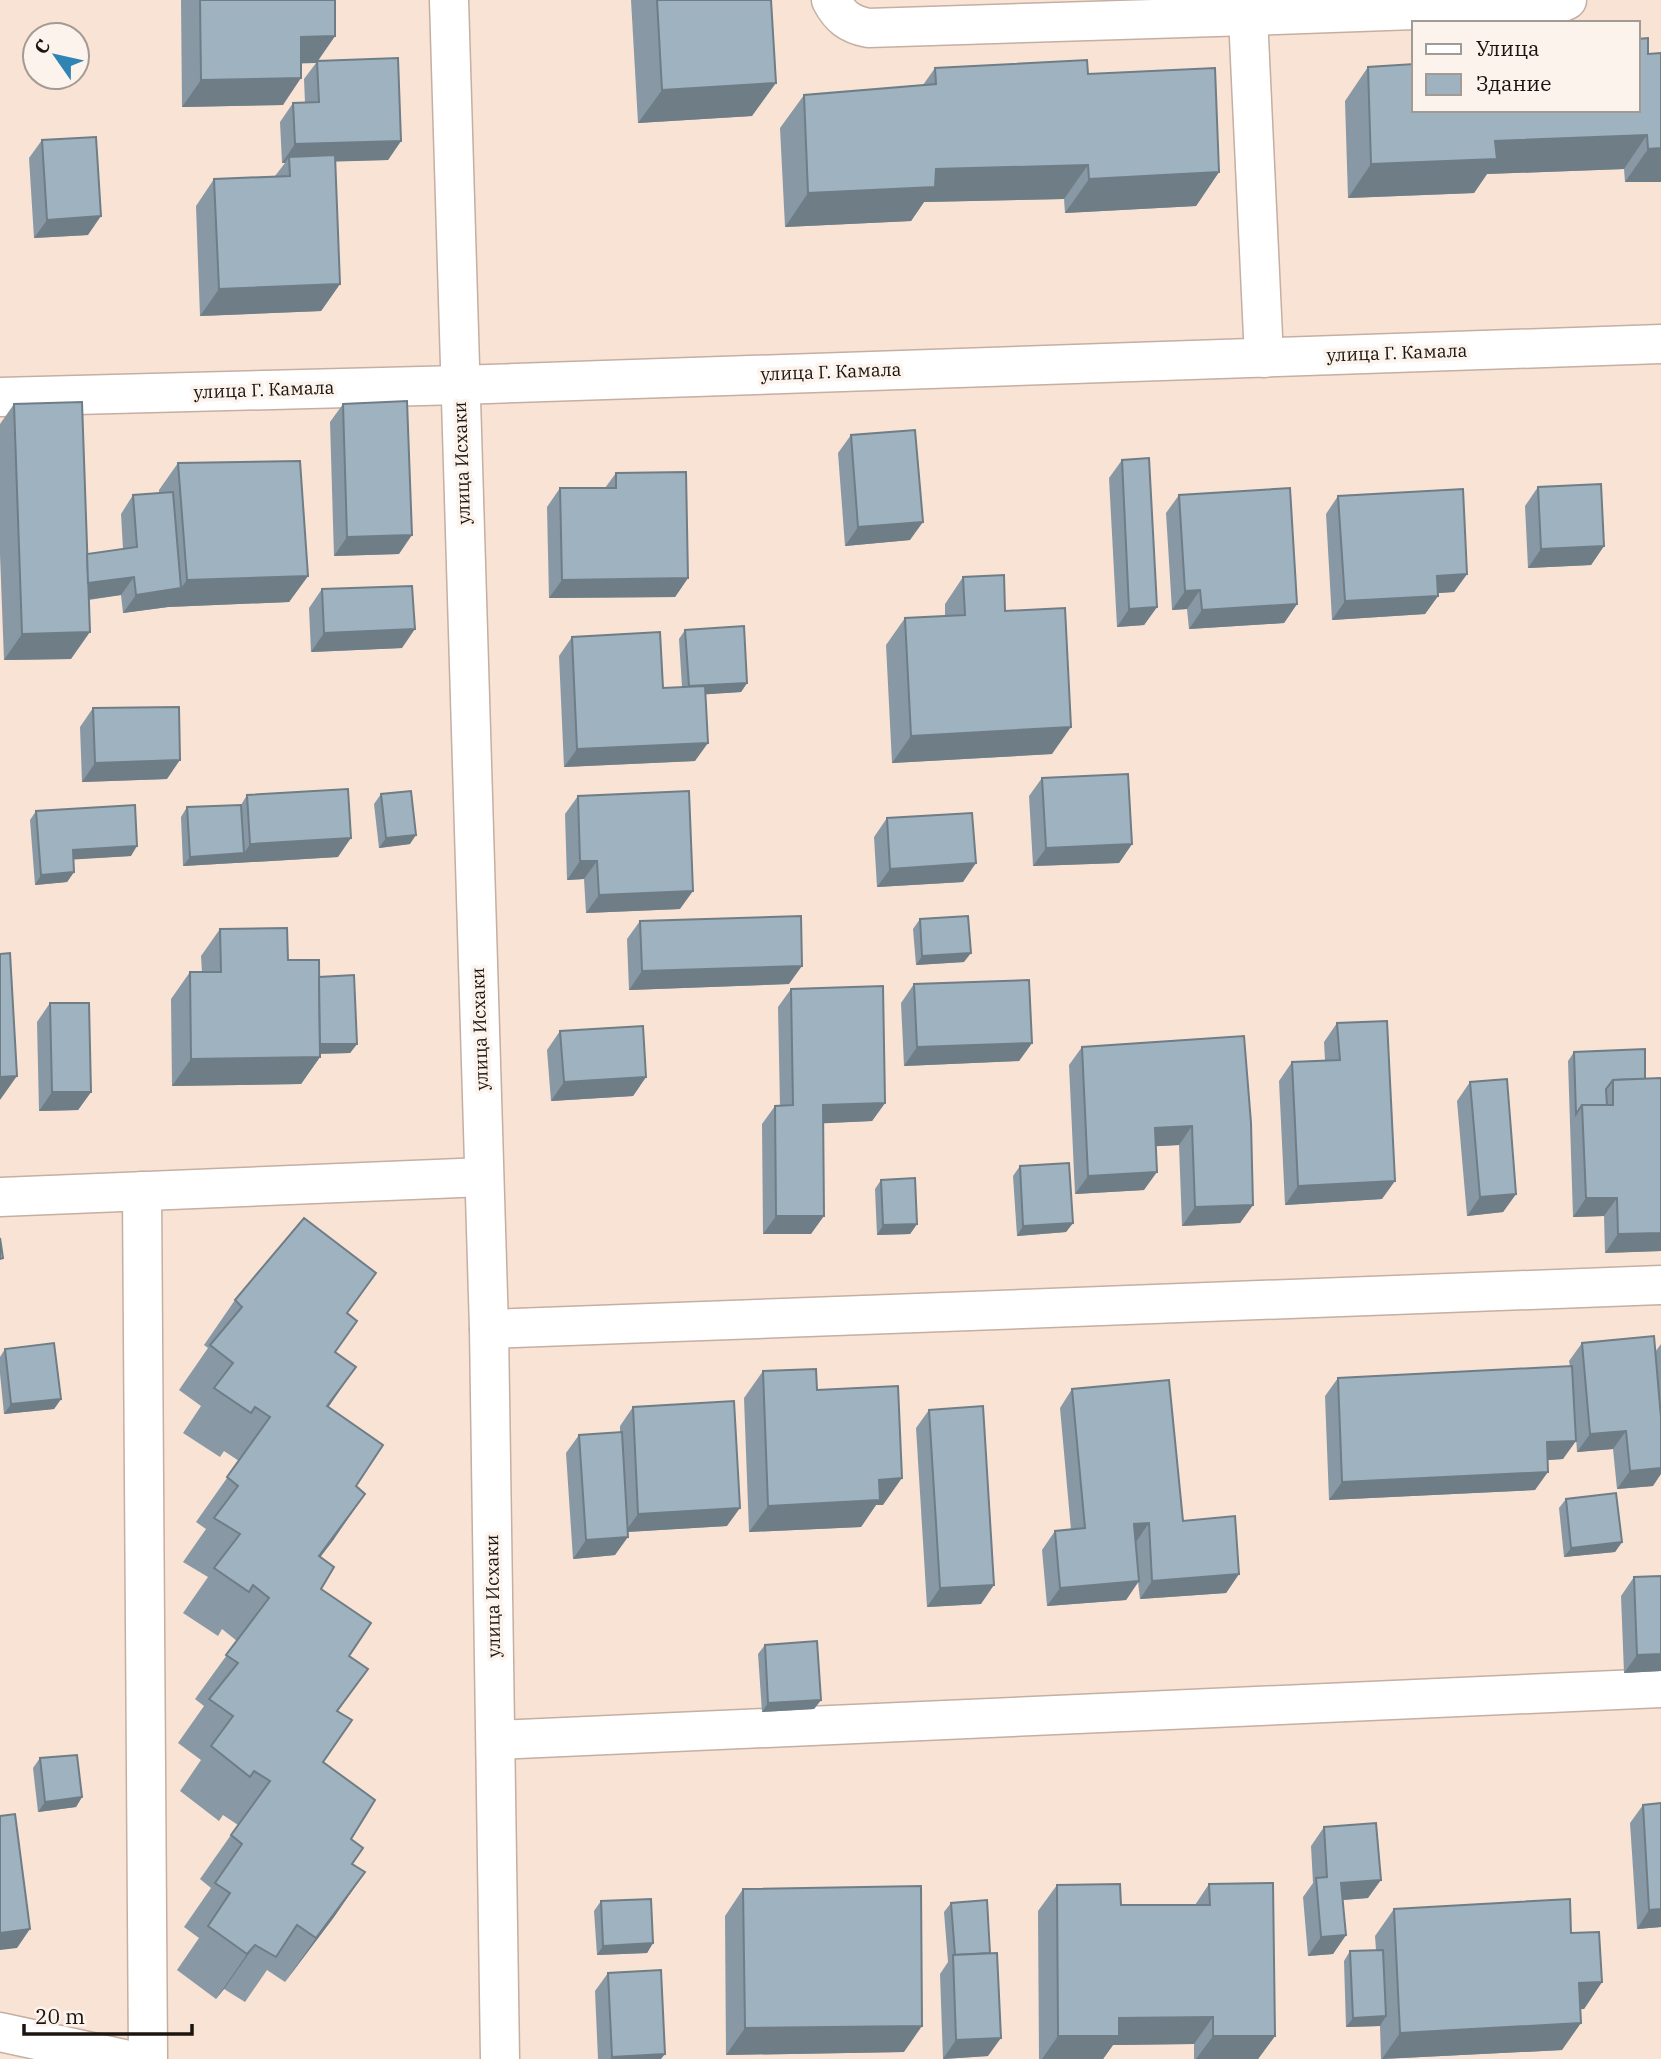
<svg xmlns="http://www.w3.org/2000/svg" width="1661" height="2059" font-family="'IBM Plex Serif',serif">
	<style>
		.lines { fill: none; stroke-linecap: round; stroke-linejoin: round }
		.minor-casing { stroke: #c4afa2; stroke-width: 41 }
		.minor { stroke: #fff; stroke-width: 38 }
		.wall { fill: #8899a5 }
		.shaded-wall { fill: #6f7d86 }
		.building { fill: #9eb2c0; stroke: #6f7d86; stroke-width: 2 }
		.labels { text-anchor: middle; stroke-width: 7; stroke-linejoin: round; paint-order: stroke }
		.street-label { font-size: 18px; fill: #1b140f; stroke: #fcf3ed }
	</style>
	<rect width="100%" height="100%" fill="#f8e3d5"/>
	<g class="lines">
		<defs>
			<g id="minor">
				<path d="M449,0L489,1329L500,2059"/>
				<path d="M831,0C840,17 849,24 868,28L1248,16"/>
				<path d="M1264,358L1248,16L1556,5L1567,0"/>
				<path d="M0,397L460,385L1661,344"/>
				<path d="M142,1191L148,2059"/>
				<path d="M0,1197L484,1177"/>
				<path d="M489,1329L1661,1285"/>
				<path d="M496,1740L1661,1688"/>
				<path d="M0,2032L124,2059"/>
			</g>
		</defs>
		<use href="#minor" class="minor-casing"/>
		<use href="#minor" class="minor"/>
	</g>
	<g class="wall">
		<path d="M181,0H335V36L318,61L401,141L388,160L335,161L340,284L321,311L200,316L196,206L214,179L275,176L285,163H282L280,122L293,103H305L304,79L316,63H301L283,105L182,107Z"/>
		<path d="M631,0H771L752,116L638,123Z"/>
		<path d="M1661,53V182H1625L1624,169L1487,174L1474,193L1348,198L1345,101L1368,67Z"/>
		<path d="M935,68L1088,74L1219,172L1196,206L1065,213L1064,199L924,202L911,221L785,227L780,128L804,95L923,85Z"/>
		<path d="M42,140L88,235L34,238L29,158Z"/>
		<path d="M14,404L87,554L123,549L121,514L133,495L159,493V490L178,463L308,576L289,602L168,607L123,613L121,595L89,600L71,659L4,660L0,555V424Z"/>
		<path d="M343,404L399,554L334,556L330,422Z"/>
		<path d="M851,435L910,540L845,546L838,453Z"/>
		<path d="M1122,460L1157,607L1144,625L1117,627L1109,478Z"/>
		<path d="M616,473L688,578L675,597L549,598L547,507L560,488H605Z"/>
		<path d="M1538,487L1604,546L1591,565L1528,568L1525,506Z"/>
		<path d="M1179,495L1297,604L1284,623L1189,629L1187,609L1172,610L1166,513Z"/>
		<path d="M1338,496L1467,574L1454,592L1437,593L1438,596L1425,614L1332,620L1326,514Z"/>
		<path d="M963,577L1052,754L892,763L886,645L905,618L945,616V604Z"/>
		<path d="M322,589L402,648L311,652L309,608Z"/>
		<path d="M685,630L747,683L741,692L705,694L695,761L564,767L559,656L572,637L663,688L682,687L679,639Z"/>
		<path d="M93,708L167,779L82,782L80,727Z"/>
		<path d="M1042,778L1132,844L1119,863L1033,866L1029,796Z"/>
		<path d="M381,794L410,844L379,848L374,804Z"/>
		<path d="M247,795L338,857L183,866L181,817L187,807L241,805Z"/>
		<path d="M578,796L680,909L586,913L584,879L567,880L565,814Z"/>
		<path d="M36,811L131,856L73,859L74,872L67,882L35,885L30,820Z"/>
		<path d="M887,818L963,882L877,887L874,837Z"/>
		<path d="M920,919L964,962L916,965L913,929Z"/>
		<path d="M640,921L789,984L629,990L627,939Z"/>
		<path d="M220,929L288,960L319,977L357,1044L350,1053L320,1054V1057L301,1084L172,1086L171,999L190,972H202L201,956Z"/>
		<path d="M914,984L1032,1043L1019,1061L904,1066L901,1003Z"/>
		<path d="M791,989L885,1103L872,1121L823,1123L811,1234H763L762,1124L775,1106H780L778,1007Z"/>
		<path d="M50,1003L91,1092L78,1110L39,1111L37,1022Z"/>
		<path d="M1337,1023L1382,1199L1285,1205L1279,1081L1292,1062L1325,1060L1324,1042Z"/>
		<path d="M560,1031L646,1077L633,1096L551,1101L547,1050Z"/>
		<path d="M1244,1036L1253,1205L1240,1223L1182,1226L1179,1145L1156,1146L1144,1190L1075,1194L1069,1065L1082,1047Z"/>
		<path d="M1574,1052L1645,1079L1661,1078V1251L1605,1253L1604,1216L1573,1217L1568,1061Z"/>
		<path d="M1470,1082L1516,1194L1503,1212L1467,1216L1457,1101Z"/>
		<path d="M1020,1166L1073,1223L1066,1232L1017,1236L1013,1176Z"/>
		<path d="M881,1180L917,1224L910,1234L877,1235L875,1189Z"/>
		<path d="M235,1300L348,1314L335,1352L328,1407L356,1486L334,1539L320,1557L321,1589L349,1656L368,1669L338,1711L323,1762L351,1839L352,1864L365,1872L334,1917L285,1982L267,1970L245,2002L224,1989L216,1999L177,1970L199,1938L184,1927L211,1888L200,1879L238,1825L223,1815L219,1821L180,1791L201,1760L178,1743L204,1706L195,1699L237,1641L222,1629L218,1636L183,1613L208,1577L183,1562L206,1529L196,1522L239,1461L224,1451L220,1457L183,1433L201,1406L179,1390L208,1348L204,1345Z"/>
		<path d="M1582,1343L1655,1352L1661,1344V1410L1653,1486L1617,1489L1613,1449L1577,1452L1575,1421L1563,1459L1547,1460L1535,1490L1329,1500L1325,1396L1338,1378L1570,1366L1569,1361Z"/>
		<path d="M5,1349L61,1399L54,1409L4,1414L0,1374V1357Z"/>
		<path d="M763,1371L817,1390L883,1505H876L861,1527L749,1532L744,1398Z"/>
		<path d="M1072,1389L1183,1521L1239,1574L1226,1593L1140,1599L1138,1582L1126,1600L1047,1606L1042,1550L1055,1531L1071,1530L1060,1408Z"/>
		<path d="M633,1407L727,1526L628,1532L615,1555L573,1559L566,1453L579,1435L620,1432V1426Z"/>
		<path d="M929,1410L981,1604L927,1607L916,1428Z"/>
		<path d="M1566,1499L1622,1542L1615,1552L1564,1557L1559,1508Z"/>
		<path d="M1634,1577L1661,1671L1624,1673L1621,1596Z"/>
		<path d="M765,1645L821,1700L814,1709L762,1712L758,1654Z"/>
		<path d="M40,1758L82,1797L76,1807L38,1812L33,1768Z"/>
		<path d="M1643,1805L1661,1927L1637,1929L1630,1823Z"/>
		<path d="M1324,1827L1368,1898L1343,1900L1346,1935L1333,1954L1308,1956L1303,1897L1313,1883L1311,1846Z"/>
		<path d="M1209,1884L1275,2036L1258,2059H1194V2044L1113,2045L1103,2059H1039L1038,1911L1057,1885L1121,1905H1195Z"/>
		<path d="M743,1889L904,2052L726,2055L725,1916Z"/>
		<path d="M601,1901L653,1943L647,1953L597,1955L594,1911Z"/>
		<path d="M951,1903L990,1953L988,2056L943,2059L940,1974L948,1962L944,1912Z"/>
		<path d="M1394,1909L1571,1933L1602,1982L1584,2009H1580L1562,2050L1381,2059L1380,2026L1346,2027L1344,1961L1350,1951L1376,1950L1375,1936Z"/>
		<path d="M608,1973L661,2059H598L595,1991Z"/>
	</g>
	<g class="shaded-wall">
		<path d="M335,36L316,63L282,64L301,37Z"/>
		<path d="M301,78L283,105L182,107L201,80Z"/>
		<path d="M776,83L752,116L638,123L662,90Z"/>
		<path d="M1647,135L1624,169L1487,174L1474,193L1348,198L1371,164L1495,141Z"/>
		<path d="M401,141L388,160L289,163V157L285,163H282L295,144Z"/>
		<path d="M1661,148V182H1625L1648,149Z"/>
		<path d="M1088,165L1064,199L924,202L911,221L785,227L808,193L936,169Z"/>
		<path d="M1219,172L1196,206L1065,213L1089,179Z"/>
		<path d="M101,216L88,235L34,238L47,220Z"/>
		<path d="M340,284L321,311L200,316L219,289Z"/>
		<path d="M923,522L910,540L845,546L858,527Z"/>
		<path d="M412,535L399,554L334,556L347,537Z"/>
		<path d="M1604,546L1591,565L1528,568L1541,549Z"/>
		<path d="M1467,574L1454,592L1424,594L1437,576Z"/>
		<path d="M308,576L289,602L168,607L123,613L136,595L181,588L187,580Z"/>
		<path d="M134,577L121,595L69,602L82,584Z"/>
		<path d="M688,578L675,597L549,598L562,580Z"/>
		<path d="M1200,590L1187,609L1172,610L1185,591Z"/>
		<path d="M1438,596L1425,614L1332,620L1345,601Z"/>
		<path d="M1297,604L1284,623L1189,629L1202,610Z"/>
		<path d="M1157,607L1144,625L1117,627L1129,609Z"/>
		<path d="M415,629L402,648L311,652L324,633Z"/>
		<path d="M90,632L71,659L4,660L22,634Z"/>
		<path d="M747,683L741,692L682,696L689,686Z"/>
		<path d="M1071,727L1052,754L892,763L911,736Z"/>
		<path d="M708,743L695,761L564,767L577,749Z"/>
		<path d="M180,760L167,779L82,782L95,763Z"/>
		<path d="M416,835L410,844L379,848L386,838Z"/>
		<path d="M351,838L338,857L183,866L190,857L244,853L250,844Z"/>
		<path d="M1132,844L1119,863L1033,866L1046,848Z"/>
		<path d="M137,846L131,856L66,860L73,850Z"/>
		<path d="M580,861H597L584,879L567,880Z"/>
		<path d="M976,863L963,882L877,887L890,869Z"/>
		<path d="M74,872L67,882L35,885L41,875Z"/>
		<path d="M693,891L680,909L586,913L599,895Z"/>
		<path d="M971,953L964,962L916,965L922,956Z"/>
		<path d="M802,966L789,984L629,990L642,971Z"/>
		<path d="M1032,1043L1019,1061L904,1066L917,1047Z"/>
		<path d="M357,1044L350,1053L301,1054L307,1045Z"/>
		<path d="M320,1057L301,1084L172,1086L191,1059Z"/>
		<path d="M17,1076L0,1100V1077Z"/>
		<path d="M646,1077L633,1096L551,1101L564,1082Z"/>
		<path d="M52,1092H91L78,1110L39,1111Z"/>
		<path d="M885,1103L872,1121L810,1124L823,1105Z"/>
		<path d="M1192,1126L1179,1145L1142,1147L1155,1128Z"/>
		<path d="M1157,1172L1144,1190L1075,1194L1088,1176Z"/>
		<path d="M1395,1181L1382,1199L1285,1205L1298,1186Z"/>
		<path d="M1516,1194L1503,1212L1467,1216L1480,1197Z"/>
		<path d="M1586,1198H1617L1604,1216L1573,1217Z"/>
		<path d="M1253,1205L1240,1223L1182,1226L1195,1207Z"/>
		<path d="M776,1216H824L811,1234H763Z"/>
		<path d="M1073,1223L1066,1232L1017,1236L1023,1226Z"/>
		<path d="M917,1224L910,1234L877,1235L883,1225Z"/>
		<path d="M1661,1233V1251L1605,1253L1618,1234Z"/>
		<path d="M356,1367L325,1412L327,1406Z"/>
		<path d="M61,1399L54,1409L4,1414L11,1404Z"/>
		<path d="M1626,1431L1613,1449L1577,1452L1590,1434Z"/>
		<path d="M1576,1441L1563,1459L1534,1461L1547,1442Z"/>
		<path d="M1661,1468V1474L1653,1486L1617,1489L1630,1471Z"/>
		<path d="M1548,1472L1535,1490L1329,1500L1342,1482Z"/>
		<path d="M902,1478L883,1505H876L861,1527L749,1532L768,1506L879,1480Z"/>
		<path d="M365,1494L334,1539L288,1600L319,1556Z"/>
		<path d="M740,1508L727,1526L625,1532L638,1514Z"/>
		<path d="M1149,1523L1136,1542L1134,1524Z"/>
		<path d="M628,1537L615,1555L573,1559L586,1540Z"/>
		<path d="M1622,1542L1615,1552L1564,1557L1571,1548Z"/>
		<path d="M1239,1574L1226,1593L1140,1599L1152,1581Z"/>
		<path d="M1139,1581L1126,1600L1047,1606L1060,1588Z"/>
		<path d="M994,1585L981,1604L927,1607L940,1588Z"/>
		<path d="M1661,1654V1671L1624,1673L1637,1655Z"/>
		<path d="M821,1700L814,1709L762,1712L768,1703Z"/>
		<path d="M82,1797L76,1807L38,1812L45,1802Z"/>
		<path d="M365,1872L334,1917L285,1982L316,1938Z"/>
		<path d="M1381,1880L1368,1898L1329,1901L1341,1883Z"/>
		<path d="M1661,1909V1927L1637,1929L1649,1910Z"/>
		<path d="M30,1929L17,1948L0,1950V1933Z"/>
		<path d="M1346,1935L1333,1954L1308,1956L1321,1937Z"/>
		<path d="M653,1943L647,1953L597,1955L603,1946Z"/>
		<path d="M255,1945L224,1989L216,1999L247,1954Z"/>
		<path d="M1602,1982L1584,2009L1560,2010L1579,1983Z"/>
		<path d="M1386,2016L1380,2026L1346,2027L1353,2018Z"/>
		<path d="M1213,2017L1194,2044L1113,2045L1103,2059H1042L1058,2036L1119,2018Z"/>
		<path d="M1581,2023L1562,2050L1382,2059L1400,2033Z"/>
		<path d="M922,2026L904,2052L726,2055L745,2028Z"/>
		<path d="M1213,2036H1275L1258,2059H1196Z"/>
		<path d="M1001,2038L988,2056L943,2059L956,2040Z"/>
		<path d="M665,2054L661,2059H610L612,2057Z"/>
	</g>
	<g class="building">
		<path d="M200,0H335V36L301,37V78L201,80Z"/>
		<path d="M657,0H771L776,83L662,90Z"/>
		<path d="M1648,38V54L1661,53V148L1648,149L1647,135L1495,141L1497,159L1371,164L1368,67L1414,64V110H1638V39Z"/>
		<path d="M398,58L401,141L295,144L293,103L319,102L317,61Z"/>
		<path d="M1087,60L1088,74L1215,68L1219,172L1089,179L1088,165L936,169L935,187L808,193L804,95L936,84L935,68Z"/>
		<path d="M96,137L101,216L47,220L42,140Z"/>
		<path d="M335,155L340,284L219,289L214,179L290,176L289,157Z"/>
		<path d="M407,401L412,535L347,537L343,404Z"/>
		<path d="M82,402L90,632L22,634L14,404Z"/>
		<path d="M915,430L923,522L858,527L851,435Z"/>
		<path d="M1149,458L1157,607L1129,609L1122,460Z"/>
		<path d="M300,461L308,576L187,580L178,463Z"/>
		<path d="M686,472L688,578L562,580L560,488H616V473Z"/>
		<path d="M1601,484L1604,546L1541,549L1538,487Z"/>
		<path d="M1290,488L1297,604L1202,610L1200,590L1185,591L1179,495Z"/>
		<path d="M1463,489L1467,574L1437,576L1438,596L1345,601L1338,496Z"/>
		<path d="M173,492L181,588L136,595L134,577L88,583L87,554L137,547L133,495Z"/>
		<path d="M1004,575L1005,611L1065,608L1071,727L911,736L905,618L965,615L963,577Z"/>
		<path d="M412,586L415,629L324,633L322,589Z"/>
		<path d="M744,626L747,683L689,686L685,630Z"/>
		<path d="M660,632L663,688L705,686L708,743L577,749L572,637Z"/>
		<path d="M179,707L180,760L95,763L93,708Z"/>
		<path d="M1128,774L1132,844L1046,848L1042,778Z"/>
		<path d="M348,789L351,838L250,844L247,795Z"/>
		<path d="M411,791L416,835L386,838L381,794Z"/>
		<path d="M689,791L693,891L599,895L597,861H580L578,796Z"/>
		<path d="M135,805L137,846L73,850L74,872L41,875L36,811Z"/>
		<path d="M241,805L244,853L190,857L187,807Z"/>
		<path d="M972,813L976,863L890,869L887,818Z"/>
		<path d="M801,916L802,966L642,971L640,921Z"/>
		<path d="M968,916L971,953L922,956L920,919Z"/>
		<path d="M287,928L288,960H319L320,1057L191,1059L190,972H221L220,929Z"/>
		<path d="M10,953L17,1076L0,1077V954Z"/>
		<path d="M354,975L357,1044H320L319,977Z"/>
		<path d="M1029,980L1032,1043L917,1047L914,984Z"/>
		<path d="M883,986L885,1103L823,1105L824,1216H776L775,1106L793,1105L791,989Z"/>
		<path d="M50,1003H89L91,1092H52Z"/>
		<path d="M1387,1021L1395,1181L1298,1186L1292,1062L1340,1060L1337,1023Z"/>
		<path d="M643,1026L646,1077L564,1082L560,1031Z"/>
		<path d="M1244,1036L1251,1123L1253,1205L1195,1207L1192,1126L1155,1128L1157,1172L1088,1176L1082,1047Z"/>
		<path d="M1645,1049V1079L1613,1080L1606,1089L1607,1105H1582L1576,1114L1574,1052Z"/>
		<path d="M1661,1078V1233L1618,1234L1617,1198H1586L1582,1105H1613V1080Z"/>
		<path d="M1507,1079L1516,1194L1480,1197L1470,1082Z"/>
		<path d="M1069,1163L1073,1223L1023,1226L1020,1166Z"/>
		<path d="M915,1178L917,1224L883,1225L881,1180Z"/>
		<path d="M304,1218L376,1273L347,1313L357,1321L335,1352L356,1367L327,1406L383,1445L356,1486L365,1494L319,1556L334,1567L321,1589L371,1623L349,1656L368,1669L337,1711L352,1720L323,1762L375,1800L351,1839L363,1848L352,1864L365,1872L316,1938L297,1925L276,1957L255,1945L247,1954L208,1926L230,1893L215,1883L242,1844L231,1835L270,1781L254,1771L250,1777L211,1746L233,1716L209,1699L238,1663L226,1655L269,1598L253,1585L249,1592L214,1568L240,1534L214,1518L238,1486L227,1477L270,1417L255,1407L251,1413L214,1388L233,1363L210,1345L242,1307L235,1300Z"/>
		<path d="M0,1238L3,1258L0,1259Z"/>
		<path d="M1654,1336L1661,1418V1468L1630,1471L1626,1431L1590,1434L1582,1343Z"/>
		<path d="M54,1343L61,1399L11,1404L5,1349Z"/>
		<path d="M1572,1366L1576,1441L1547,1442L1548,1472L1342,1482L1338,1378Z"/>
		<path d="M816,1369L817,1390L898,1386L902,1478L879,1480L880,1500L768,1506L763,1371Z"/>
		<path d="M1169,1380L1183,1521L1235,1516L1239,1574L1152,1581L1149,1523L1134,1524L1139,1581L1060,1588L1055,1531L1085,1528L1072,1389Z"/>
		<path d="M734,1401L740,1508L638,1514L633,1407Z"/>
		<path d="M983,1406L994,1585L940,1588L929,1410Z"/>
		<path d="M622,1432L628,1537L586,1540L579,1435Z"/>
		<path d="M1616,1493L1622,1542L1571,1548L1566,1499Z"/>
		<path d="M1661,1576V1654L1637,1655L1634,1577Z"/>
		<path d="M817,1641L821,1700L768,1703L765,1645Z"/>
		<path d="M77,1755L82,1797L45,1802L40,1758Z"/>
		<path d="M1661,1803V1909L1649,1910L1643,1805Z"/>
		<path d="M15,1814L30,1929L0,1933V1816Z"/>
		<path d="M1376,1823L1381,1880L1341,1883L1346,1935L1321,1937L1316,1878L1327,1877L1324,1827Z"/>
		<path d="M1273,1883L1275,2036H1213V2017L1119,2018V2036H1058L1057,1885L1120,1884L1121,1905H1210L1209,1884Z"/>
		<path d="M921,1886L922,2026L745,2028L743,1889Z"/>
		<path d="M651,1899L653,1943L603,1946L601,1901Z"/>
		<path d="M1570,1899L1571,1933L1599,1932L1602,1982L1579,1983L1581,2023L1400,2033L1394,1909Z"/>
		<path d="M987,1900L990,1953L955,1955L951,1903Z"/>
		<path d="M1383,1950L1386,2016L1353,2018L1350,1951Z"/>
		<path d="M997,1953L1001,2038L956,2040L953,1955Z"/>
		<path d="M661,1970L665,2054L612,2057L608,1973Z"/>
	</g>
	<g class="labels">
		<g class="street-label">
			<text transform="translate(1397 353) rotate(-2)" y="6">улица Г. Камала</text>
			<text transform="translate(831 372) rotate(-2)" y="6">улица Г. Камала</text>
			<text transform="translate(264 390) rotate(-2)" y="6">улица Г. Камала</text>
			<text transform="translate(462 463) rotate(-92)" y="6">улица Исхаки</text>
			<text transform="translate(480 1029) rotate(-92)" y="6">улица Исхаки</text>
			<text transform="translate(493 1596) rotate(-91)" y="6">улица Исхаки</text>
		</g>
	</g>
	<rect x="1412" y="21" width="228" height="91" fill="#fcf3ed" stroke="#a29a94" stroke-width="2"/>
	<rect x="1426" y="44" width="35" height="10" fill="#ffffff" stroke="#a29a94" stroke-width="2"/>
	<text x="1476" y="56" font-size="21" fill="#1b140f">Улица</text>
	<rect x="1426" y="74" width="35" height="21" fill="#9eb2c0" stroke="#a29a94" stroke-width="2"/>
	<text x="1476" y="91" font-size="21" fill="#1b140f">Здание</text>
	<g transform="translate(56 56) rotate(304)"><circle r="33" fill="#fcf3ed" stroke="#a29a94" stroke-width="2"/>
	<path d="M0-5L12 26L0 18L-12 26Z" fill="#2f84b4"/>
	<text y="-10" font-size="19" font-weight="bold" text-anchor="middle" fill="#1b140f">С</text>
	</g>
	<path d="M24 2024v10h168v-10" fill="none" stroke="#1b140f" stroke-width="3.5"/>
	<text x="35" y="2024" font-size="21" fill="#1b140f" stroke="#fcf3ed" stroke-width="5" paint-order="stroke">20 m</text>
</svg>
